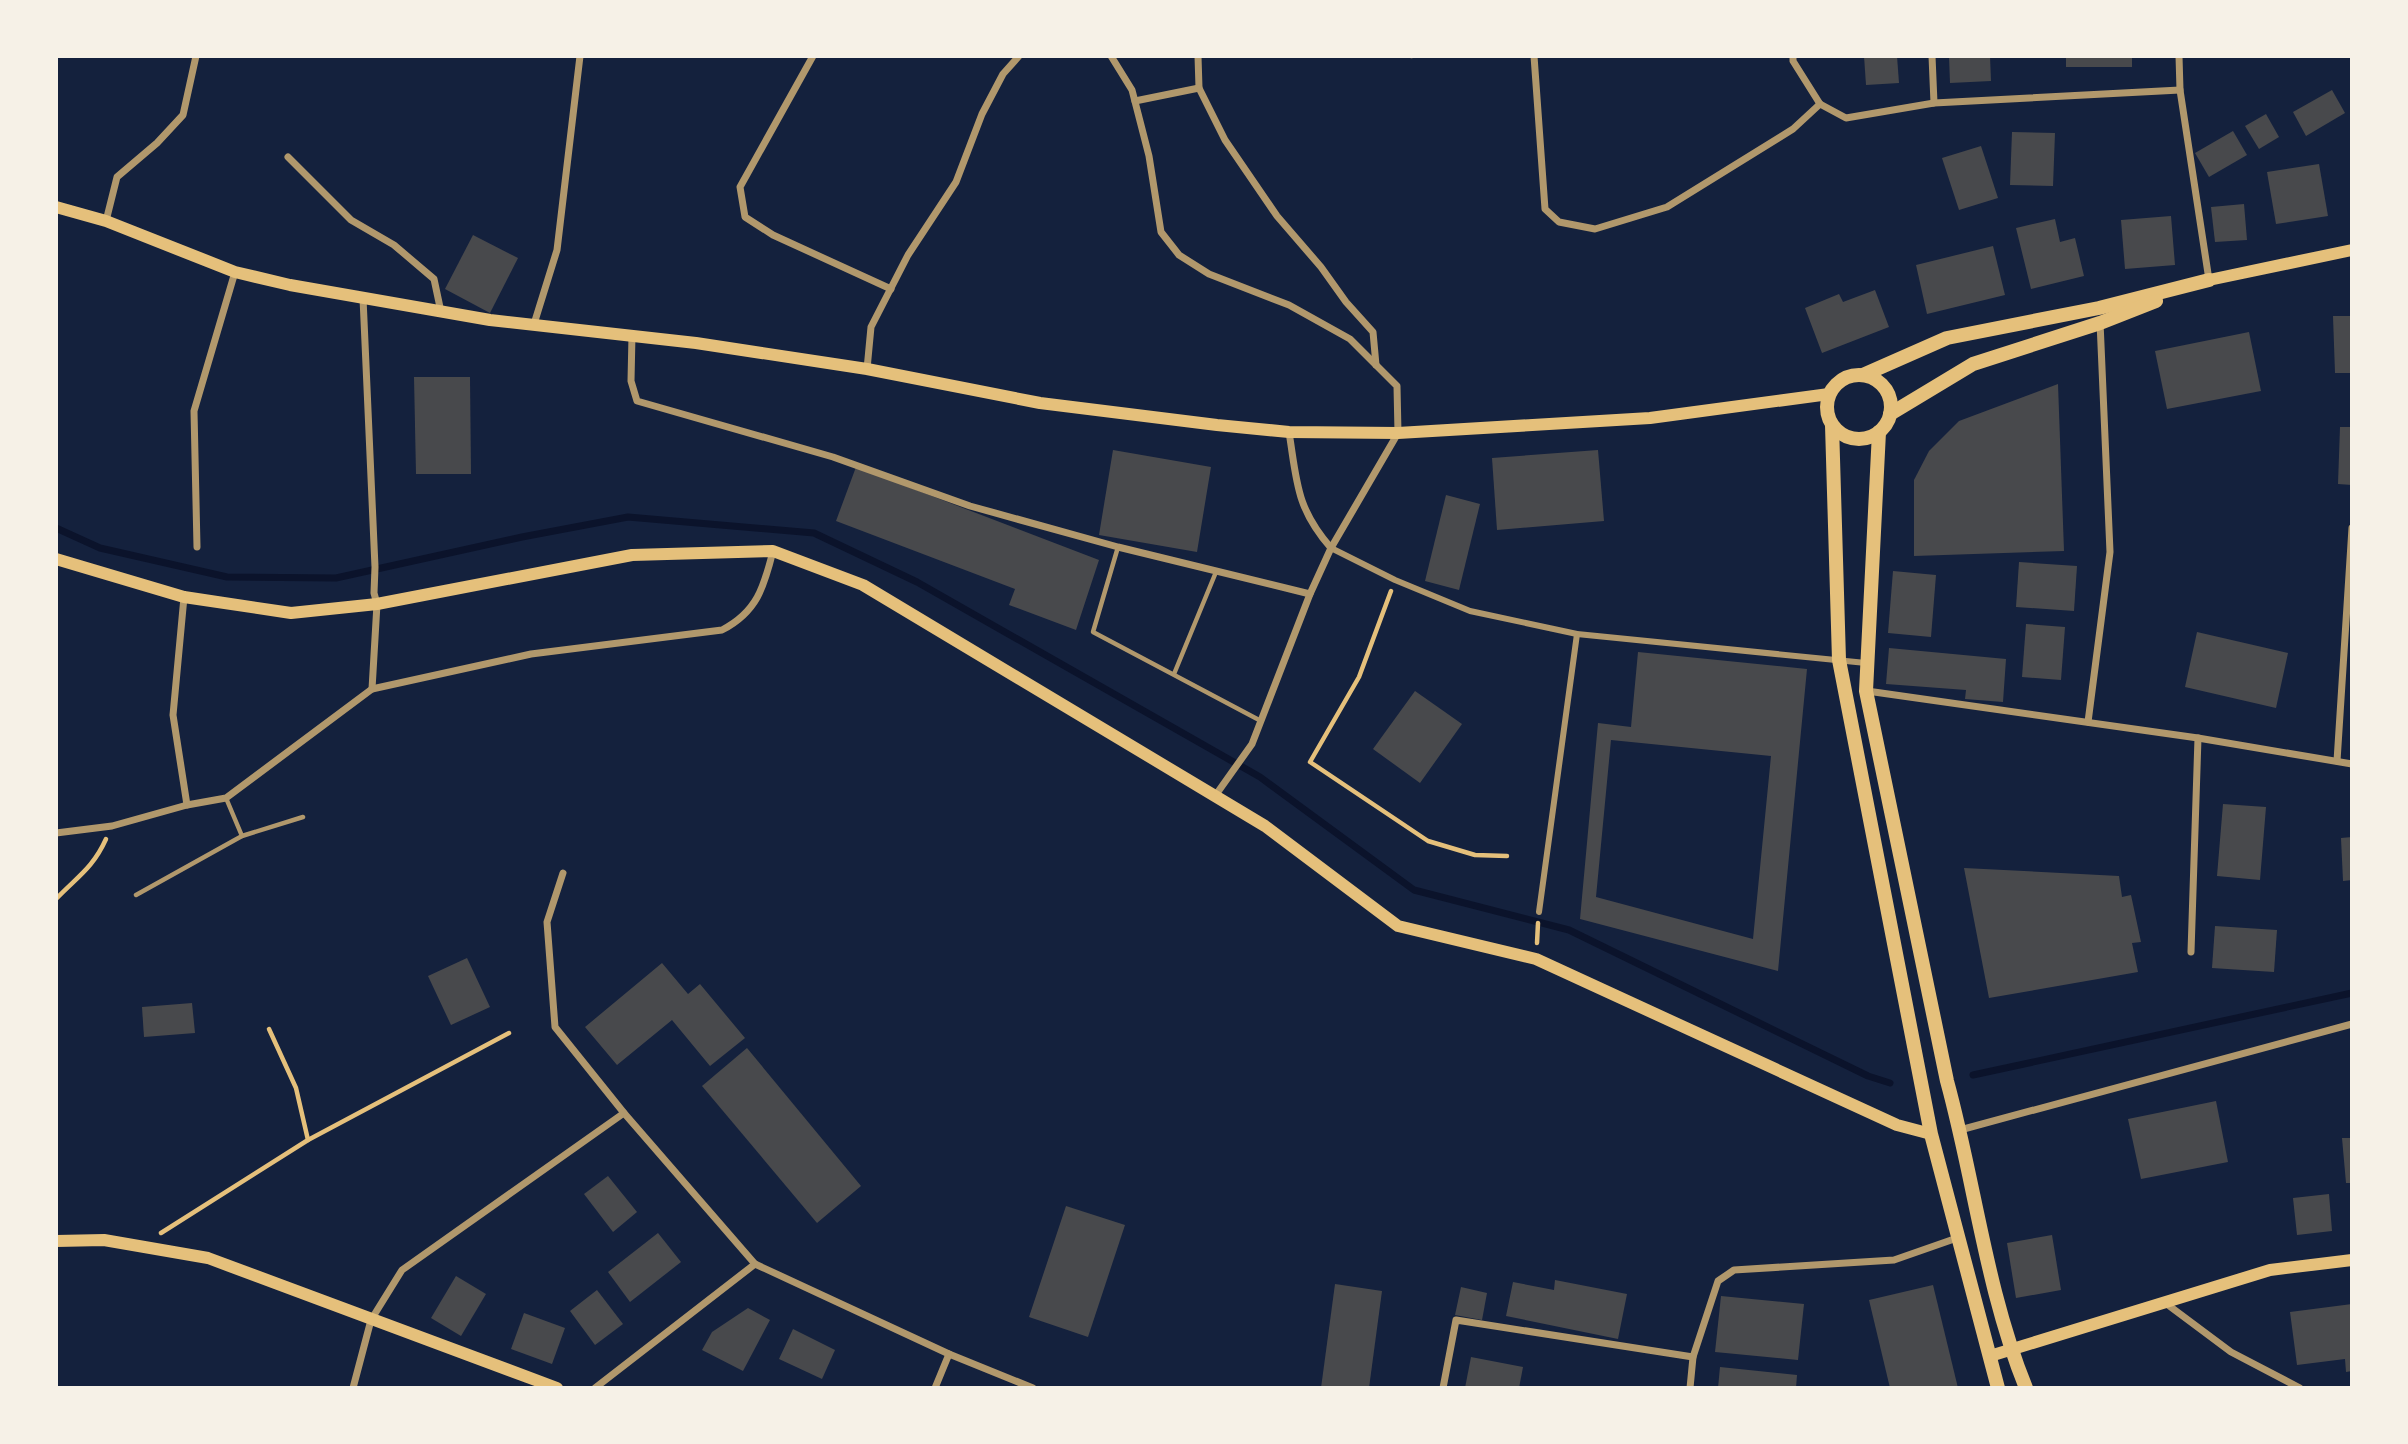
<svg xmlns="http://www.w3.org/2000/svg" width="2408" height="1444" font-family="'Open Sans',sans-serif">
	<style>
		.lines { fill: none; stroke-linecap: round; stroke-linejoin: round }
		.stream { stroke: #0b132b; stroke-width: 7 }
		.building { fill: #48494c; fill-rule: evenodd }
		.path { stroke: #e5c07b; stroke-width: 4.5 }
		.service { stroke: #b1986c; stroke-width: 4.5 }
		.pedestrian { stroke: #b1986c; stroke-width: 6 }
		.minor { stroke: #b1986c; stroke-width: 7 }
		.secondary { stroke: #e5c07b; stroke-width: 12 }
		.primary { stroke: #e5c07b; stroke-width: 14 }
	</style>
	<rect width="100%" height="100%" fill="#14213d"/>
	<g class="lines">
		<g class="stream">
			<path d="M56,528L100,548L227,577L336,578L522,537L628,517L814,533L917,582L1260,777L1414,890L1569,930L1868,1076L1890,1083"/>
			<path d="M1973,1075L2352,993"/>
		</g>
	</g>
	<g class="building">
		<path d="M1864,56H1897L1899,83L1866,85Z"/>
		<path d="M1949,56H1990L1991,81L1950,83Z"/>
		<rect x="2066" y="56" width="66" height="11"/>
		<path d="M2332,90L2345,113L2306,136L2293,112Z"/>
		<path d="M2266,114L2279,137L2259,149L2245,126Z"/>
		<path d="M2233,131L2247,155L2209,177L2195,153Z"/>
		<path d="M2012,132L2055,133L2053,186L2010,185Z"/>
		<path d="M1981,146L1998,198L1959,210L1942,158Z"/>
		<path d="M2319,164L2328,216L2276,224L2267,172Z"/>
		<path d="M2244,204L2247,240L2215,242L2211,207Z"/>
		<path d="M2171,216L2175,265L2125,269L2121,220Z"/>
		<path d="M2055,219L2060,242L2075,238L2084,276L2031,289L2016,228Z"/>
		<path d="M473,235L518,258L490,313L445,289Z"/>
		<path d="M1993,246L2005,295L1927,314L1916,265Z"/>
		<path d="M1875,290L1889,327L1822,353L1805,308L1839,294L1843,302Z"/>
		<path d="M2333,316H2352V373H2335Z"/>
		<path d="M2249,332L2261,391L2167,409L2155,351Z"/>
		<path d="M414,377H470L471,474H416Z"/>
		<path d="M2058,384L2064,551L1914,556V480L1929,451L1959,421Z"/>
		<path d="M2340,427H2352V485L2338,484Z"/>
		<path d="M1113,450L1211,467L1197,552L1099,535Z"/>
		<path d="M1598,450L1604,521L1497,530L1492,458Z"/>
		<path d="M856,467L1099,560L1076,630L1009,605L1015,589L836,521Z"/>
		<path d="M1446,495L1480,504L1459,590L1425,581Z"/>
		<path d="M2019,562L2077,566L2074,611L2016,607Z"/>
		<path d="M1893,571L1936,575L1931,637L1888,633Z"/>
		<path d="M2026,624L2065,627L2061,680L2022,677Z"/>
		<path d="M2197,632L2288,653L2276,708L2185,687Z"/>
		<path d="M1889,648L2006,659L2003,702L1965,699L1966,690L1886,684Z"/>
		<path d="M1638,652L1807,669L1778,971L1580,919L1598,723L1631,727ZM1611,740L1771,756L1753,939L1596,897Z"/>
		<path d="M1415,691L1462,724L1420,783L1373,749Z"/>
		<path d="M2223,804L2266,807L2260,880L2217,876Z"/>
		<path d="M2352,837V880L2343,881L2341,838Z"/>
		<path d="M1964,868L2119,876L2122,897L2131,895L2141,942L2132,943L2138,972L1989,998Z"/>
		<path d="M2215,926L2277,930L2274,972L2212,968Z"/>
		<path d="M467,958L490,1007L451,1025L428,976Z"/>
		<path d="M662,963L688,994L700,984L745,1038L710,1066L672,1020L617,1065L585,1027Z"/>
		<path d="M192,1003L195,1033L144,1037L142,1007Z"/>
		<path d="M747,1048L861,1186L817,1223L702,1086Z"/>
		<path d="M2216,1101L2228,1162L2141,1179L2128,1119Z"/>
		<path d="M2342,1138H2352V1183H2346Z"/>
		<path d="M608,1176L637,1212L613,1232L584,1194Z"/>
		<path d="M2329,1194L2332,1231L2297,1235L2293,1198Z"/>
		<path d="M1066,1206L1125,1225L1088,1337L1029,1317Z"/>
		<path d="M658,1233L681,1262L630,1302L608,1272Z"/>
		<path d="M2052,1235L2061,1290L2016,1298L2007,1243Z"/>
		<path d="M456,1276L486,1294L461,1336L431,1318Z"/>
		<path d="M1555,1280L1627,1294L1618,1339L1506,1316L1513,1282L1554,1290Z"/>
		<path d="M1335,1284L1382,1291L1369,1388H1321Z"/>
		<path d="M1933,1285L1958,1388H1890L1869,1300Z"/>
		<path d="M1461,1287L1487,1293L1482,1320L1455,1315Z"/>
		<path d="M597,1290L623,1324L595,1345L570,1311Z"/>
		<path d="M1721,1296L1804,1304L1798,1360L1715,1352Z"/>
		<path d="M2352,1304V1371L2346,1372L2345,1359L2297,1365L2290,1312Z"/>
		<path d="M748,1308L770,1320L743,1371L702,1350L712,1332Z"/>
		<path d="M524,1313L565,1328L552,1364L511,1349Z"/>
		<path d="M793,1329L835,1350L822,1379L779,1359Z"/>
		<path d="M1471,1357L1523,1367L1519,1388H1465Z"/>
		<path d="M1720,1367L1797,1375L1796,1388H1718Z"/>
	</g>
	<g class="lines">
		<g class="path">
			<path d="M1391,591L1359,677L1310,762L1428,841L1475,855L1507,856"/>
			<path d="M56,899C77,877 93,868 106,839"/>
			<path d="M1537,943L1538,923"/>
			<path d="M269,1029L296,1088L308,1140"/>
			<path d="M161,1233L308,1140L509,1033"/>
		</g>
		<g class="service">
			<path d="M1411,56H1412"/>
			<path d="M1118,547L1093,632L1261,721"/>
			<path d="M1174,674L1216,572"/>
			<path d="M226,798L242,836"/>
			<path d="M136,895L242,836L303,817"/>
		</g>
		<g class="pedestrian">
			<path d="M1331,548L1395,580L1470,611L1577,634L1866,663"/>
			<path d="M1539,912L1577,634"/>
		</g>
		<g class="minor">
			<path d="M813,56L740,187L745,217L773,235L891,289"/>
			<path d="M1111,56L1132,90L1149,156L1161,232L1179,255L1209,274L1289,305L1350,339L1397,386L1398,433L1331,548L1310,594L1252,744L1215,796"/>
			<path d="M1198,56L1199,88L1225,140L1277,216L1321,267L1346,302L1373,332L1376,365"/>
			<path d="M1534,56L1545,209L1559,222L1595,229L1667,207L1793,129L1820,104"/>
			<path d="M1793,56V61L1820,104L1846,118L1934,103L2180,90"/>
			<path d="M1932,56L1934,103"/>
			<path d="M2179,56L2180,90L2209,280"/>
			<path d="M1135,101L1199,88"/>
			<path d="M288,157L351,220L394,245L434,279L441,312"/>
			<path d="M106,221L117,177L157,143L183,115L196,56"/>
			<path d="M363,298L375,567L374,593L377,604L372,689"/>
			<path d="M534,324L557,250L580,56"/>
			<path d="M632,335L631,381L637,401L833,457L970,506L1118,547L1310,594"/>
			<path d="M867,369L871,327L908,255L956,182L982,114L1003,74L1019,56"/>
			<path d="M1289,432C1297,482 1296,508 1331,548"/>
			<path d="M197,547L194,411L235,272"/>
			<path d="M184,597L173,715L187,805"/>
			<path d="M1867,691L2198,738L2352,764"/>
			<path d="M2088,722L2110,552L2100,322"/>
			<path d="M2337,761L2352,528"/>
			<path d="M56,833L112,826L187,805L226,798L372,689L531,654L722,630C757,612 764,587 773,551"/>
			<path d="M563,873L547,922L555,1027L624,1113L755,1264L949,1354L1033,1388"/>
			<path d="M2191,952L2198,738"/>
			<path d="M1960,1130L2352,1024"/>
			<path d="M2164,1302L2231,1352L2300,1388"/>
			<path d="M353,1388L371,1320L402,1270L624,1113"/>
			<path d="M595,1388L755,1264"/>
			<path d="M935,1388L949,1354"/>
			<path d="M1443,1388L1456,1320L1693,1357"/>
			<path d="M1690,1388L1693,1357L1718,1281L1734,1270L1894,1260L1957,1238"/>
		</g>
		<g class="secondary">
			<path d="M56,207L106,221L235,272L290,285L490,320L696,343L867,369L1040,403L1217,425L1289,432L1398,433L1650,418L1829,394"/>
			<path d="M2209,280L2352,250"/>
			<path d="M56,559L184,597L291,613L377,604L632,555L773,551L863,585L1215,796L1265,826L1398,926L1536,959L1897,1125L1931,1134"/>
			<path d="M56,1241L104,1240L208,1258L557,1388"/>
			<path d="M1990,1356L2270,1270L2352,1260"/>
		</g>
		<g class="primary">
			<path d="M1863,375L1947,338L2099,308L2209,280"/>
			<circle cx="1859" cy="407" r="32"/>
			<path d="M1890,414L1973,364L2100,323L2156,301"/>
			<path d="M1832,425L1839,660L1931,1134L1998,1388"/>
			<path d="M1879,432L1866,691L1947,1081C1975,1183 1986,1290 2026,1388"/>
		</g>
	</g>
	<rect width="2408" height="1444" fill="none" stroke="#f6f1e7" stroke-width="116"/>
</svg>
